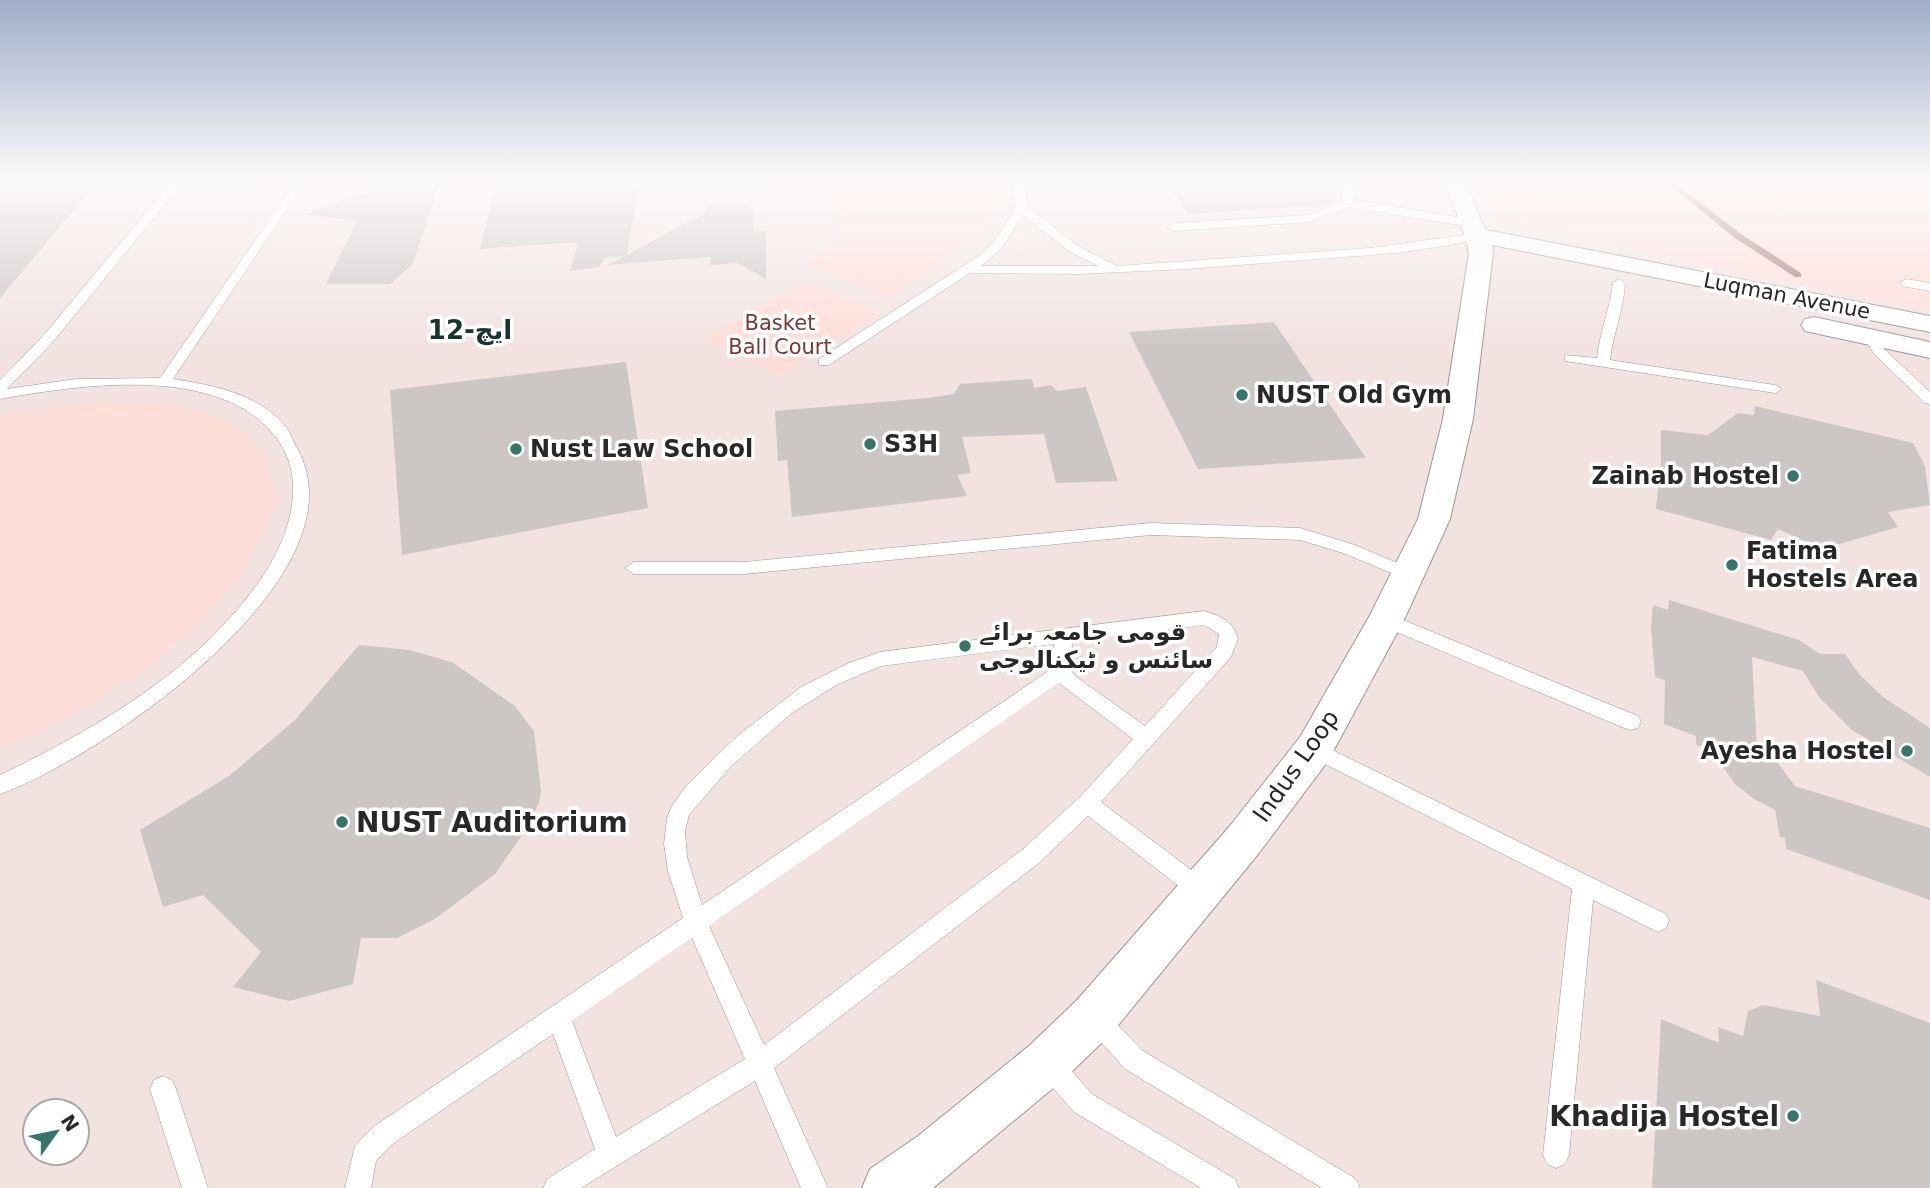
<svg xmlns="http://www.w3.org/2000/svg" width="1930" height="1188" font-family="'DejaVu Sans','Noto Naskh Arabic',sans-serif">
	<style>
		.built { fill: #f2e3e1; fill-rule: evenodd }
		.green { fill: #ffddd8 }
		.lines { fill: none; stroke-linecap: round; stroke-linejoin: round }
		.stream { fill: #a17d79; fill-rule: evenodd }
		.building { fill: #ccc6c5 }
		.service-casing { stroke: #9c9796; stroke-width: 1 }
		.minor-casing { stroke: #9c9796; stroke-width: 2 }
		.service { fill: #fff; fill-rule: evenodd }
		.minor { fill: #fff; fill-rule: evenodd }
		.poi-dot { fill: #347668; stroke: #fff; stroke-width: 2.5 }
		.labels { text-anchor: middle; stroke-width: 7; stroke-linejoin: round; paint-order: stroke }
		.far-street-label { font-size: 21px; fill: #292727; stroke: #fff }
		.far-park-label { font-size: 21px; fill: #7a3934; stroke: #fff }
		.poi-label { font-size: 24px; font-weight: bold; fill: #292727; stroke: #fff; text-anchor: start }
		.street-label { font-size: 24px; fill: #292727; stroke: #fff }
		.far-district-label { font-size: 26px; font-weight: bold; fill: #15352e; stroke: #fff }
		.near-poi-label { font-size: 28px; font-weight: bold; fill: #292727; stroke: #fff; text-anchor: start }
	</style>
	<rect width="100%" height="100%" fill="#f9f3f2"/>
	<path class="built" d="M0,181H1930V1188H0ZM35,1111H77V1153H35Z"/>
	<g class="green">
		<path d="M827,181H1001V183L998,202L984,230L887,299L804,262L825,253L842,236Z"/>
		<path d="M1488,181H1930V309L1506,225L1495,220Z"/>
		<path d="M807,280L878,313L779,377L707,338Z"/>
		<path d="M100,402C149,403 228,404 260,449C269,462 272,485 277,500C268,519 260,540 249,558C195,647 95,710 0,747V417L22,412Z"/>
	</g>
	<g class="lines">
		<path class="stream" d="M1665,181H1672L1741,234L1801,273V277H1795L1735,238Z"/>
	</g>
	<g class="building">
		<path d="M21,181H98L0,298V184Z"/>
		<path d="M382,181H440L413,264L390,284H326L357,221L306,214L376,190Z"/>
		<path d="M497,181H640L627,255L703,214L709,205L738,202L753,209V232L766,231V279L738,263L710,265V257L607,265L625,256L605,258L599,267L570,271L578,242L480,249Z"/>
		<path d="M1164,181H1335L1336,201L1326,205L1189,214Z"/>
		<path d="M1274,322L1366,458L1198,469L1129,332Z"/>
		<path d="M626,362L648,508L402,555L390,390Z"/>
		<path d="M1032,379L1034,388L1051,385L1057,391L1086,387L1118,481L1056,483L1044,434L962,437L971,473L957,475L967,496L792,517L787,460L778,461L775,411L928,398L954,394L960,384Z"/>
		<path d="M1755,406L1913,443L1925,466L1930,505L1888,512L1898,527L1822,549L1778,529L1771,540L1656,509L1661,461V430L1708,435L1738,413L1754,415Z"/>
		<path d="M1669,600L1799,640L1820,654H1845L1859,674L1883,697L1930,728V777L1852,730L1819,697L1803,671L1752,657L1757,751L1778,763L1795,786L1930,828V900L1786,849L1785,838L1780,837L1775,810L1754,799L1735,784L1723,767L1718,752L1696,745V736L1664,724L1665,680L1655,677L1651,627L1653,605L1668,610Z"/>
		<path d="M359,645L409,650L452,662L515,706L534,731L541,791L539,803L523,834L495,874L435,919L397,938H361L353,984L289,1001L233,987L261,952L203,895L163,907L140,830L229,776L295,720Z"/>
		<path d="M1816,980L1930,1023V1188H1652L1661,1019L1719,1043L1718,1027L1743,1036L1748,1011L1763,1005L1820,1016Z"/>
	</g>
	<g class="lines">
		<defs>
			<g id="service">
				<path d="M172,181H184L53,342L7,389L76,379L160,378L296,181H306L173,379C212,385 257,393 284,425C290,431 293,441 297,448C369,576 99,759 0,794V775C99,727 205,666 266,571C288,537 304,488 284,450C235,361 84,384 0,399V380L43,336Z"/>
				<path d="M1012,181H1023L1028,207L1078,246L1117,266L1370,248L1478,233L1484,237L1451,245L1397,253L1188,269L1079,274L970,273L829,365H819V359L980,255L993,243L1016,208ZM1023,215L1070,252L1099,266H981L1002,248Z"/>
				<path d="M1342,181H1353L1354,200L1470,219L1476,223L1470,227L1349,207L1310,222L1173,231L1167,227L1173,223L1308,215L1342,201Z"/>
				<path d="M1619,279L1625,283C1624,309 1613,334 1610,360L1775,385L1782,389L1775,393L1565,361V355L1597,358C1600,332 1610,308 1613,283Z"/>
				<path d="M1906,279L1930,283V291L1902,286L1900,283Z"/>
				<path d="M1871,334L1876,335L1884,349L1930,392V404L1925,403L1874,354L1864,338Z"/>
				<path d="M1151,523L1300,528L1355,545L1414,570L1417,574L1408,580L1343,553L1300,540L1151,535L744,574H634L625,568L634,562H744Z"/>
				<path d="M1204,611C1221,616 1233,621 1238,639L1231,657L1101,802L1209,883L1212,890L1209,897L1201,900L1193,897L1088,816L1039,863L774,1068L828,1188H801L755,1081L581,1188H543L547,1179L595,1149L553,1034L391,1145L376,1161L371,1188H345L355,1146L373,1127L683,918L668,871L664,844L667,818L672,806L686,786L736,737L801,687L849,663L880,652ZM1204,625L1219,634L1217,647L1145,726L1075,676L1071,670L1072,642ZM1054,644L1053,668L702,905L687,857L685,831L689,815L730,767L792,713L838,684L881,666ZM1059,683L1133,739L1080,797L1023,849L764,1045L709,926ZM692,938L745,1059L616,1137L572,1021Z"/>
				<path d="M1386,613L1638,716L1641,722L1638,728L1631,730L1624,728L1380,625L1377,620L1380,615Z"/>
				<path d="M1314,741L1666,914L1669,921L1666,928L1658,932L1593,900L1569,1155L1565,1164L1556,1168L1547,1164L1543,1155L1572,889L1307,755L1304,749L1307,743Z"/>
				<path d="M1094,1005L1102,1009L1143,1051L1356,1179L1360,1188H1322L1125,1069L1086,1025L1082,1017L1086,1009Z"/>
				<path d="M1047,1050L1056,1053L1092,1094L1235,1179L1239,1188H1201L1074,1112L1038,1071L1035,1062L1038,1053Z"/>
				<path d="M163,1076L172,1080L176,1089L208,1188H182L150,1089L154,1080Z"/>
			</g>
			<g id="minor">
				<path d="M1445,181H1467L1478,214L1486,230L1930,316V332L1492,245L1493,253L1473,419L1450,519L1404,620L1328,761L1259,853L1111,1034L1064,1079L933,1188H862L870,1169L918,1136L1030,1045L1077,1000L1229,827L1300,737L1369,617L1418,519L1443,419L1469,253C1465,229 1452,205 1445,181Z"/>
				<path d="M1814,317L1930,342V358L1805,331L1801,325L1805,319Z"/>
			</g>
		</defs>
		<use href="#service" class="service-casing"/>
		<use href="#minor" class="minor-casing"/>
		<use href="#service" class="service"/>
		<use href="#minor" class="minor"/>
	</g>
	<linearGradient id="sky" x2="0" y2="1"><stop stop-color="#a0adca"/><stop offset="0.52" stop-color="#fcfaf9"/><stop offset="1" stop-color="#fcfaf9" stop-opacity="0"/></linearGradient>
	<rect width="1930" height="347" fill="url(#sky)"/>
	<g class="poi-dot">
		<circle cx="1242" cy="395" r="7"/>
		<circle cx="870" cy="444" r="7"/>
		<circle cx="516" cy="449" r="7"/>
		<circle cx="1793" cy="476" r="7"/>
		<circle cx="1732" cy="565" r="7"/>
		<circle cx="965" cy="646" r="7"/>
		<circle cx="1907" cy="751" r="7"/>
		<circle cx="342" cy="822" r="7"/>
		<circle cx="1793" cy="1116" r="7"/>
	</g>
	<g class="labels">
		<g class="far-street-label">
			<text transform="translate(1787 296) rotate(11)" y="7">Luqman Avenue</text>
		</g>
		<g class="far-park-label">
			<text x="780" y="330">Basket<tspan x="780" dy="24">Ball Court</tspan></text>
		</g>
		<g class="poi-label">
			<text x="1256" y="403">NUST Old Gym</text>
			<text x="884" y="452">S3H</text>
			<text x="530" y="457">Nust Law School</text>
			<text x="1779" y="484" text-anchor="end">Zainab Hostel</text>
			<text x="1746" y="559">Fatima<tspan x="1746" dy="28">Hostels Area</tspan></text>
			<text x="979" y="640">قومی جامعہ برائے<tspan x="979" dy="28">سائنس و ٹیکنالوجی</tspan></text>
			<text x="1893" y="759" text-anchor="end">Ayesha Hostel</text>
		</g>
		<g class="street-label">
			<text transform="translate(1296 766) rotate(-55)" y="8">Indus Loop</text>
		</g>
		<g class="far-district-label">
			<text x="470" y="339">ایچ-12</text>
		</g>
		<g class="near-poi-label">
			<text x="356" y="832">NUST Auditorium</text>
			<text x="1779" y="1126" text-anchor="end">Khadija Hostel</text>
		</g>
	</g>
	<g transform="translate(56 1132) rotate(57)"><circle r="33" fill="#ffffff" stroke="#a9a9a9" stroke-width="2"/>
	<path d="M0-5L12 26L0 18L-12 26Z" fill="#347668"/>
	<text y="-10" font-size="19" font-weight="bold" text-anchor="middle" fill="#292727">N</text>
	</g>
</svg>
